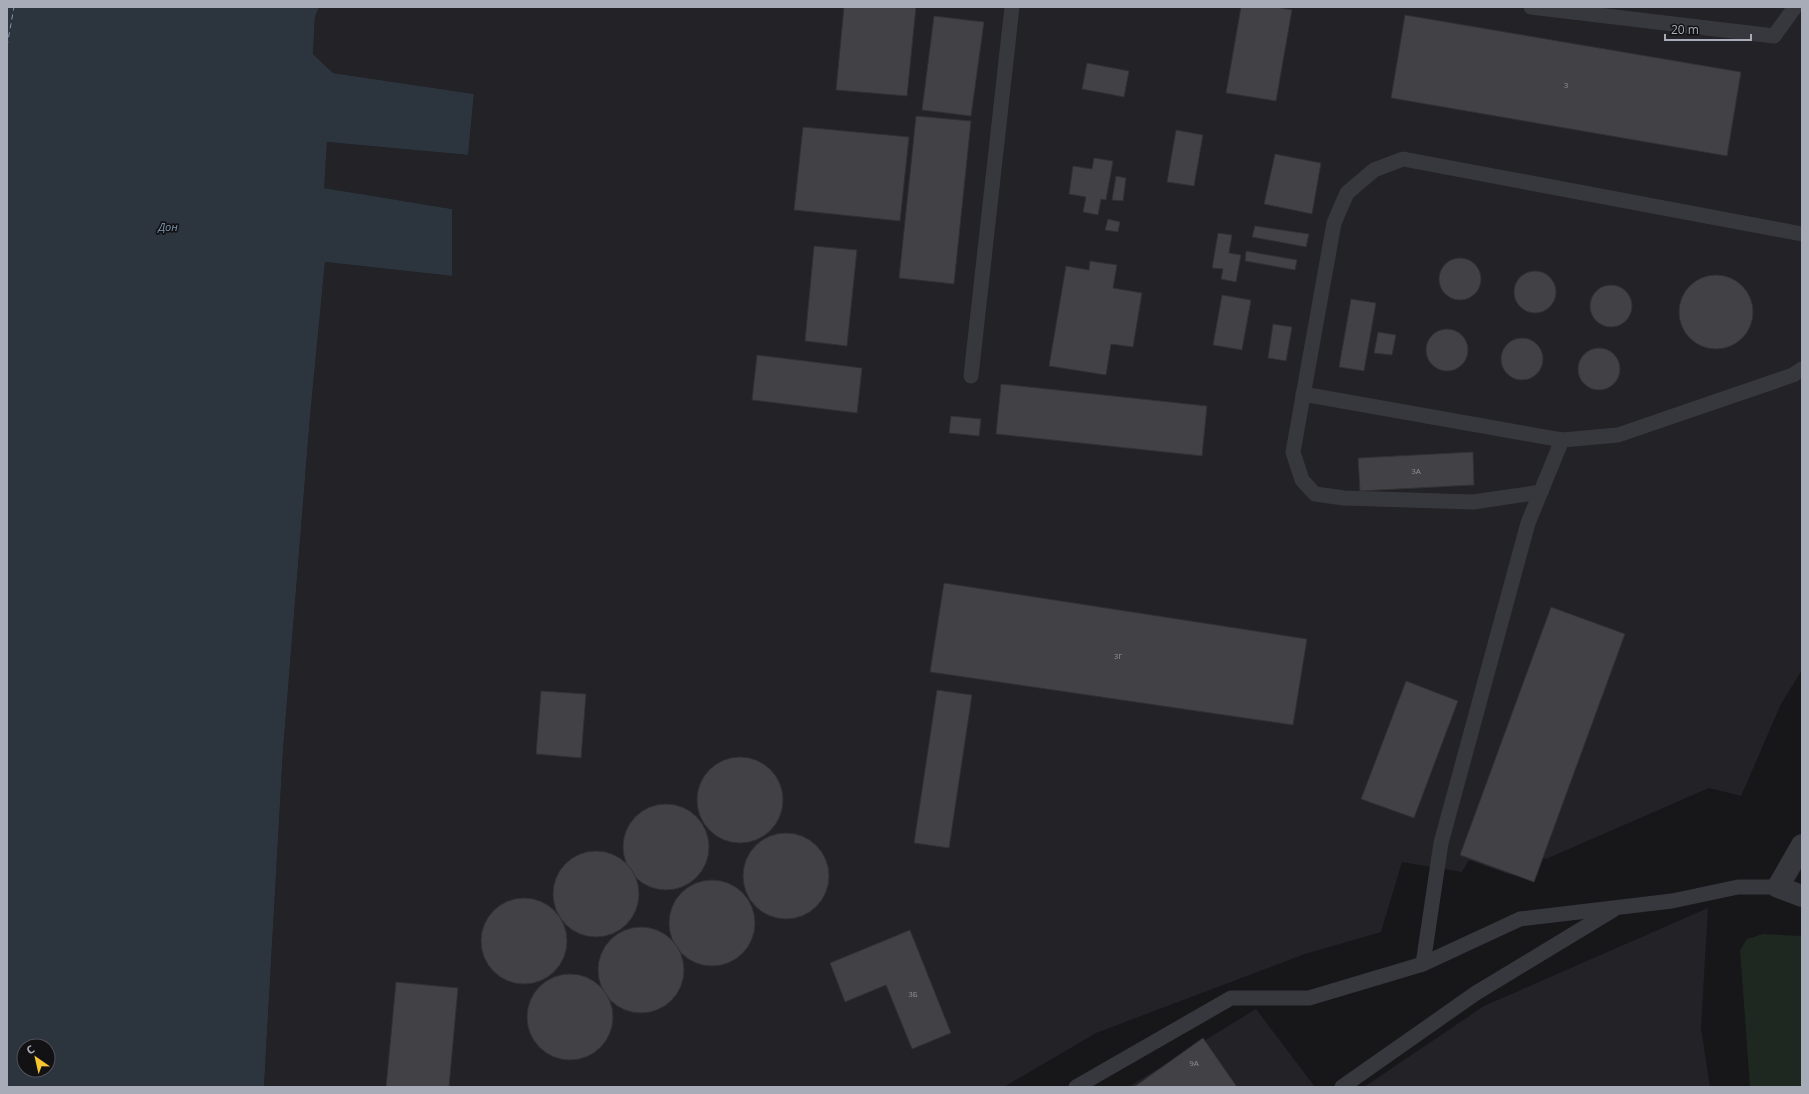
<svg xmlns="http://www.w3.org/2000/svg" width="1809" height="1094" font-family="'Open Sans',sans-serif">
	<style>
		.built { fill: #232226 }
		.green { fill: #1e2720 }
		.water { fill: #2c343d; fill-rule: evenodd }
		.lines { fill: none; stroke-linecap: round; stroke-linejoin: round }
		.ferry { stroke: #7e97b5; stroke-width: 1; stroke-dasharray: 5 4; stroke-linecap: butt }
		.building { fill: #414146; stroke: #313035 }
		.service { stroke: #37383e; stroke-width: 15 }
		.minor { stroke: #37383e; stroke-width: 22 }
		.labels { text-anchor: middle; stroke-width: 3.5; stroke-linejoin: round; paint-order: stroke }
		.number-label { font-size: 8px; fill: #8e919c }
		.water-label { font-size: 11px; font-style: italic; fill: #7e97b5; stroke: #121114 }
	</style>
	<rect width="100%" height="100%" fill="#171619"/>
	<g class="built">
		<path d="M319,7H1802V670L1781,704L1741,796L1709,788L1546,859L1521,851L1511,875L1469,860L1462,872L1402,862L1381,932L1305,954L1096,1033L1004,1087H264L283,751L310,417L325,262L452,276V209L323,188L327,142L468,155L474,94L333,73L313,54L315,17Z"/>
		<path d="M1708,908L1701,1028L1710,1087H1364L1484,1006Z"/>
		<path d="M1256,1009L1315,1087H1128Z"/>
	</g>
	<path class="green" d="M1763,934L1802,936V1087H1750L1740,950L1747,939Z"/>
	<path class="water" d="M7,7H319L315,17L313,54L333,73L474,94L468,155L327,142L324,188L452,209V276L325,262L310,417L283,751L264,1087H7ZM24,1046H48V1070H24Z"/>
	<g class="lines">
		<path class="ferry" d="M7,46L14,7"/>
	</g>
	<g class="building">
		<path d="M844,7H916L907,96L836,90Z"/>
		<path d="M1241,7H1276L1292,10L1276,101L1226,93Z"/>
		<path d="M1405,15L1741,72L1727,156L1391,98Z"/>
		<path d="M934,16L984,22L971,116L922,110Z"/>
		<path d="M1087,63L1129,71L1124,97L1082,89Z"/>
		<path d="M916,116L971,121L954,284L899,278Z"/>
		<path d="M803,127L909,137L900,221L794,210Z"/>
		<path d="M1176,130L1203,135L1194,186L1167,182Z"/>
		<path d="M1275,154L1321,163L1312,214L1264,204Z"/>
		<path d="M1094,158L1113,161L1106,200L1101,199L1098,215L1083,212L1086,197L1069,194L1073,166L1092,169Z"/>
		<path d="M1116,176L1126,178L1123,201L1112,200Z"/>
		<path d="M1108,219L1120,222L1118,232L1105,230Z"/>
		<path d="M1255,226L1309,234L1306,247L1252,237Z"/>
		<path d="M1218,233L1232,235L1229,253L1241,255L1236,282L1221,279L1223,269L1212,268Z"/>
		<path d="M814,246L857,250L847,346L805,341Z"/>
		<path d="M1246,251L1297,260L1295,270L1245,261Z"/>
		<circle cx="1460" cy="279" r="21"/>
		<path d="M1090,261L1117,265L1113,288L1142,293L1133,347L1111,344L1106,375L1049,366L1066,266L1089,270Z"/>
		<circle cx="1535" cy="292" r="21"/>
		<circle cx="1716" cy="312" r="37"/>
		<circle cx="1611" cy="306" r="21"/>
		<path d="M1222,295L1251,300L1242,350L1213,345Z"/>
		<path d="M1351,299L1376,303L1364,371L1339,367Z"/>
		<path d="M1273,324L1292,327L1286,361L1268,358Z"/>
		<circle cx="1447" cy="350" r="21"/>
		<path d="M1378,332L1396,335L1392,355L1374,353Z"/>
		<circle cx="1522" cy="359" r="21"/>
		<circle cx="1599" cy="369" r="21"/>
		<path d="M757,355L862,368L857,413L752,400Z"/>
		<path d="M1001,384L1207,406L1202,456L996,434Z"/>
		<path d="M951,416L981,419L979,436L949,433Z"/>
		<path d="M1473,452L1474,485L1360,491L1358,458Z"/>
		<path d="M944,583L1307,639L1293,725L930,672Z"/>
		<path d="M1551,607L1625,634L1534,882L1460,855Z"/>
		<path d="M1406,681L1458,701L1414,818L1361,799Z"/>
		<path d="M937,690L972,695L949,848L914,843Z"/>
		<path d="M541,691L586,694L581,758L536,754Z"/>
		<circle cx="740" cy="800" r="43"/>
		<circle cx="666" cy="847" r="43"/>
		<circle cx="786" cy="876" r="43"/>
		<circle cx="596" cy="894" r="43"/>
		<circle cx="712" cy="923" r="43"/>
		<circle cx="524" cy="941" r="43"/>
		<circle cx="641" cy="970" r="43"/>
		<path d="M910,930L951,1033L912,1049L886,985L845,1002L830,963Z"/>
		<circle cx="570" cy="1017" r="43"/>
		<path d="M396,982L458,988L449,1087H386Z"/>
		<path d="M1203,1038L1237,1087H1134Z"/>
	</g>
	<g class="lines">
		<g class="service">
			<path d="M1531,7L1774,36L1795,7"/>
			<path d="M971,376L1012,7"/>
			<path d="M1303,394L1562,440L1618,435L1793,375L1802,369"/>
			<path d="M1541,492L1473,502L1344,498L1315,494L1302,480L1293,452L1334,223L1347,193L1374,170L1403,159L1802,234"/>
			<path d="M1423,964L1441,843L1528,523L1562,440"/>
			<path d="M1076,1087L1231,998H1309L1423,964L1520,919L1672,901L1738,887H1778"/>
			<path d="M1342,1087L1476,993L1613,910"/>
		</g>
		<path class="minor" d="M1802,845L1778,887L1802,896"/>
	</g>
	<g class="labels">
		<g class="number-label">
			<text x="1566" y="88">3</text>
			<text x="1416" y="474">3А</text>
			<text x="1118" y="659">3Г</text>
			<text x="913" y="997">3Б</text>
			<text x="1194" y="1066">9А</text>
		</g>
		<g class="water-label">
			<text x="168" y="231">Дон</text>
		</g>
	</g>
	<rect width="1809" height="1094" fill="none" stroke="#a8acb9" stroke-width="16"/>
	<g transform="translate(36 1058) rotate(326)"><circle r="19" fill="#121114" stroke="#4e4f56"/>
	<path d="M0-3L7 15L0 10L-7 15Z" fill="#f7c530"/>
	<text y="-6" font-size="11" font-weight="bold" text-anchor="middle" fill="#a8acb9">С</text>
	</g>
	<path d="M1665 34v6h86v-6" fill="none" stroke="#a8acb9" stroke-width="2"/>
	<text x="1671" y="34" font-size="12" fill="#a8acb9" stroke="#121114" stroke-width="3" paint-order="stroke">20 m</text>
</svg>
